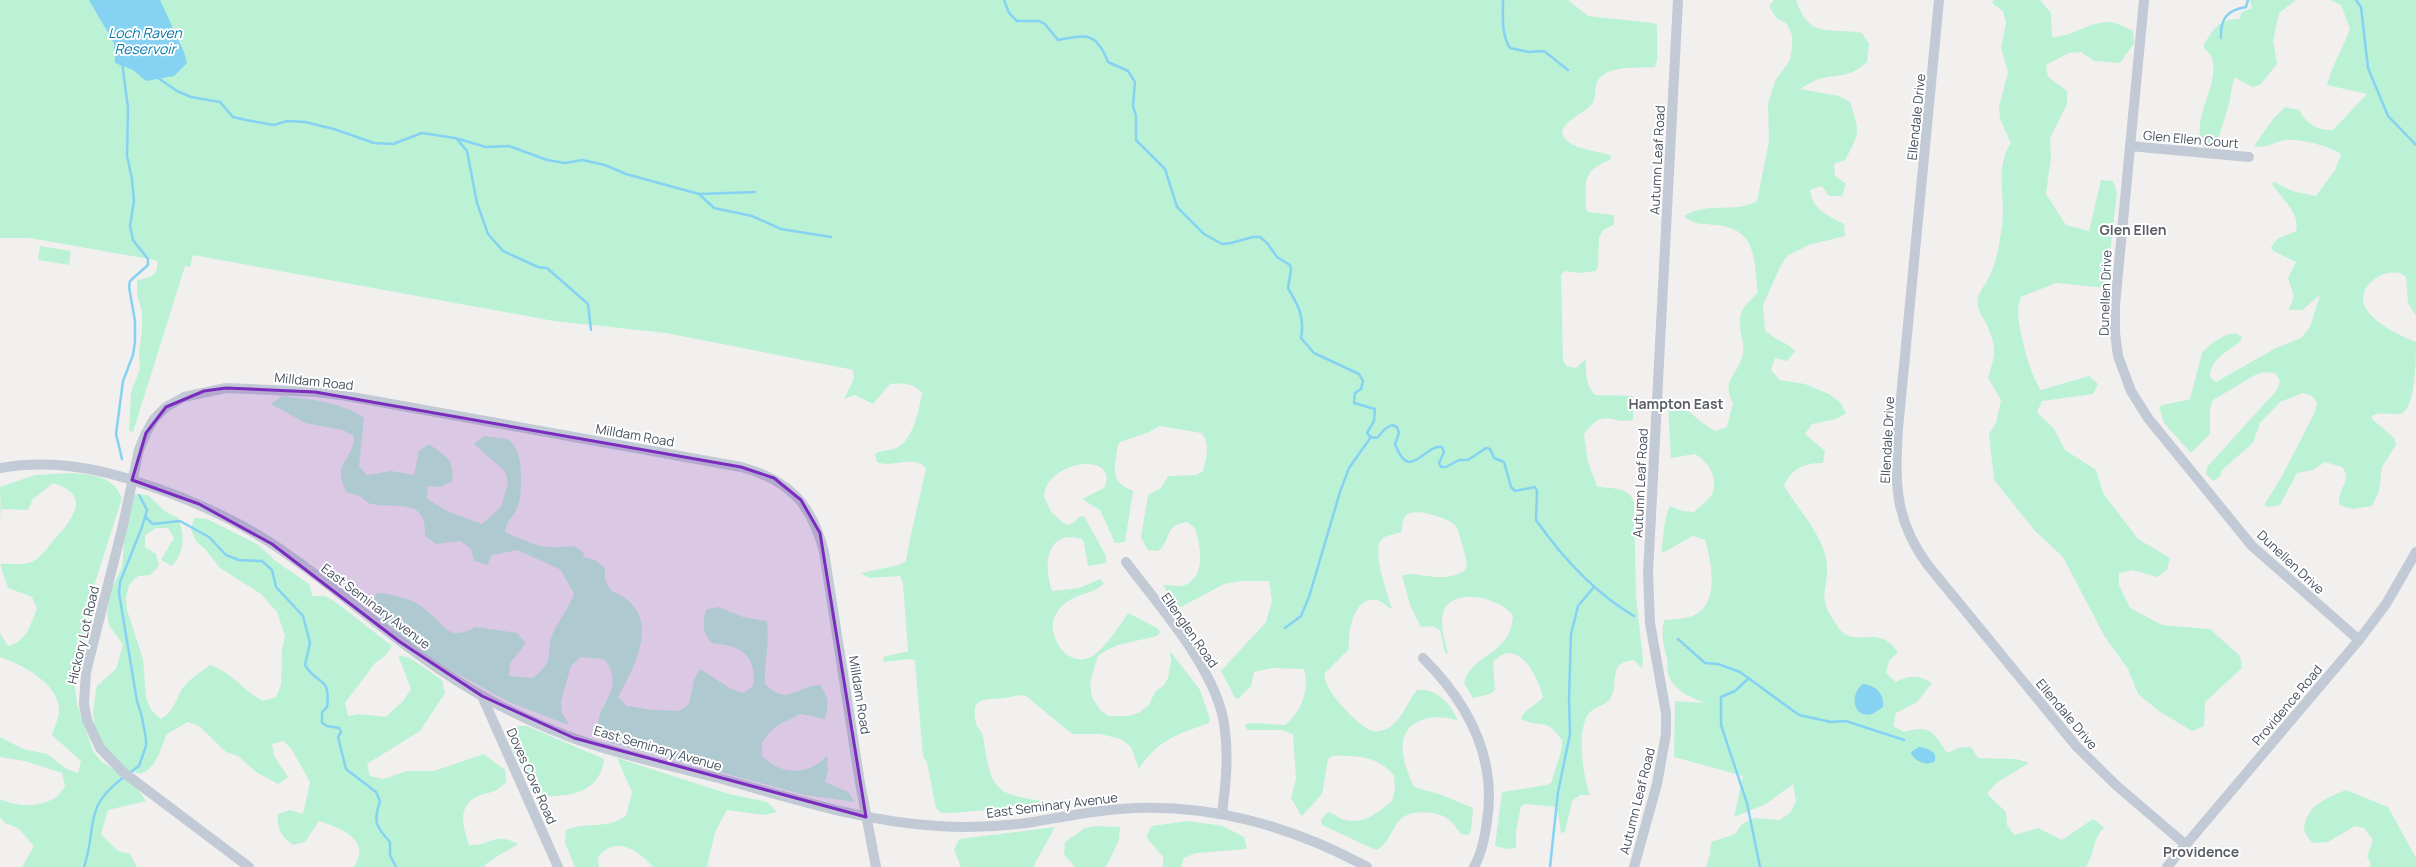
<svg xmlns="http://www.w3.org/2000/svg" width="2416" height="867" font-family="Manrope,sans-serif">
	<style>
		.green { fill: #bbf2d5 }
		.water { fill: #85d2f2 }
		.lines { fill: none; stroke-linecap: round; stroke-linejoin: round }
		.stream { stroke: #85d2f2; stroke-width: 2.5 }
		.minor { stroke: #c2cad5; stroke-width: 10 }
		.marked { fill: #7b2cbf; fill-opacity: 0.2; stroke: #7b2cbf; stroke-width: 3; stroke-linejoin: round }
		.labels { text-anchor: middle; stroke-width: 4; stroke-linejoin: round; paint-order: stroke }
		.street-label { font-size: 13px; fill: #46505e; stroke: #fff }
		.water-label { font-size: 14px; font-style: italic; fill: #047aac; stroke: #fff }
		.neighbourhood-label { font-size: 14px; font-weight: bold; fill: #5b5f65; stroke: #fff }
	</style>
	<rect width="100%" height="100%" fill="#f2efef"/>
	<g class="green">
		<path d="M0,0H1568L1588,16L1653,23L1657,25V60L1655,67C1639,69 1603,63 1596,85C1594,92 1597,98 1591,105C1582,115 1567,118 1562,132C1566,151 1597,149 1611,156L1610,160C1581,171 1586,182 1586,209L1588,212L1614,215V225L1603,230L1599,238L1598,267L1596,271L1580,273L1564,271L1561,275L1563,360L1566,366L1576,368L1586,359C1586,373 1585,384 1595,395L1633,396V420C1609,425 1605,406 1584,434L1588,462L1597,486C1612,490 1627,485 1634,502L1636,596L1643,661L1642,669L1634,660C1605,662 1621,687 1609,700C1603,707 1592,707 1587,716C1577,736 1583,776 1590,795H1580L1572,801L1565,832L1561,833L1558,813L1554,807L1527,804L1521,806L1516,831V848L1507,849L1495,846L1502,792L1547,785L1552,782C1554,766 1563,756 1562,740C1546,716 1540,729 1521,719C1522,710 1537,705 1543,697C1538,677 1518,635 1493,662L1495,690L1490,694L1473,698L1464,683C1472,653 1511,655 1513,616C1502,599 1458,587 1445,608C1438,621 1445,640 1448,654L1445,653L1440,630L1433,626L1421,627L1410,605L1402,576C1415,569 1442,585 1464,571C1466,568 1467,566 1467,563C1466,558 1458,527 1455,525C1448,518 1415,507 1406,515C1402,519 1402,527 1402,532C1396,534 1388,535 1383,538C1370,548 1388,595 1392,609C1386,607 1383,601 1376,600C1353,597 1348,632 1349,649L1325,673C1321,688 1358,726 1372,731C1375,732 1381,731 1384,730C1401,724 1406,703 1417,690C1437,688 1451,704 1458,721C1439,713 1406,717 1403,742C1401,757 1408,774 1414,787L1439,794L1473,808L1471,830L1469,835L1461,834C1456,827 1451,820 1443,816C1432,811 1410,810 1401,819C1392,827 1388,846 1376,850L1322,825L1321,820L1328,812C1334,813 1339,819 1346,820C1363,825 1379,812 1392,801L1395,789L1394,775C1380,760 1366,756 1346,756C1339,756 1333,754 1328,759L1322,794L1302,816L1301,815L1291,798L1296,779L1293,734L1281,730H1247L1245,724L1256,723L1285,725C1301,713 1310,689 1304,669L1272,668L1254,672L1251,686L1238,699L1234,696L1221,671L1266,622L1272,601L1269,581H1241L1224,584L1181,607L1173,601L1163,585C1169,585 1179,587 1185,585C1207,577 1200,544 1195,528L1187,522C1163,525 1172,541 1158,551L1148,550L1141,538L1148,495L1161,488L1168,476L1196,475L1203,471C1206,461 1211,442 1201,433L1160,426L1147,433L1120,442L1118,445C1115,468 1108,481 1133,491L1125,542L1115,543L1100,510L1082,499L1104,488C1121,451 1047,459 1044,496L1051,512L1066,525L1074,523L1079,517L1084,516L1106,556V563L1088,566L1084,542L1082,539C1046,529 1043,565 1052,591L1079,588L1100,579L1104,583C1095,596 1067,591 1055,616C1046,634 1066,669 1091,657C1103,651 1121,624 1128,613L1159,629L1160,633L1157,636L1118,645L1107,650L1098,656L1090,682L1092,697L1100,710L1109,716H1129L1140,712L1149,705L1155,692L1164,685L1168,678L1171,662L1170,651L1200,690L1210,719L1209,723C1178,734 1157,740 1139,769L1131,747L1121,739L1100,734H1072L1026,696C1017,694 1013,697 1004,698C994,700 981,696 975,707C975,712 974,718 976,723C977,728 982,731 983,736C992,799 997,792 1056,804L950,813H941L936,808L927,763L923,756L915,661L910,659L884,662L883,657L908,651L903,583L900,576L869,578L861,573L899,565L906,561C911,529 920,499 926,468C912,454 892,469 877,462L875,454C880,450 889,451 896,448C913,441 919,410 922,393C913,383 903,383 890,384L873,404L855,395L844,399L854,379L853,370L849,369L666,333L554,321L193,255L190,267L185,266L133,432L129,431L131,392L140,369L139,351L142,331V312L137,294V280C148,278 159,276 157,262L155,260L29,238H0Z"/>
		<path d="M1774,0H1796C1810,40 1828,27 1862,33L1869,44L1867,62C1850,77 1843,74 1823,78C1816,79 1807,85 1800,89L1839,96L1850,102C1860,132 1860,133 1845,160L1834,164L1835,176L1846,184L1842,196H1829L1822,186L1810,190C1813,211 1827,214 1844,224L1845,236L1809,245L1787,256L1780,267L1763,305L1765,330C1774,340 1785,341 1795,351L1787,361L1775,358L1771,370L1780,380L1805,384L1829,394L1840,402L1846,413L1836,419L1812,424L1805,434L1825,451L1823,463C1804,463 1792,468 1784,486C1798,510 1825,536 1827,566C1828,588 1818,597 1832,618C1835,622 1838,628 1841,631C1858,647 1879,624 1898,652L1889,661L1886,673L1896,682C1910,675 1918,675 1932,683L1917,702L1896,713L1893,726L1904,732C1931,724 1933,732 1947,753L1958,748L1971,747L1978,758L2016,759L2029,763L1996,783L1987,794L2006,812L2007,825L2014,835L2038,828L2062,840L2093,819L2104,827C2092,840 2095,853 2086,867H1706L1710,854L1711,842L1735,834L1742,824L1754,818L1779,820L1790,813L1796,802L1793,784L1766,804L1734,817L1743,776L1674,757L1675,701L1705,703C1691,698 1673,690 1668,674C1667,669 1668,664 1667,659C1663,643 1661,636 1664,620C1672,619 1682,619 1689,617C1721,608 1712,563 1705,540L1693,536C1681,541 1673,549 1661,553C1664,537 1663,519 1670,506L1682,511L1694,512C1699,507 1709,500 1712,494C1719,477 1708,462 1695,454L1671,458L1668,406L1680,404C1693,414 1700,423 1715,431L1727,427L1733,403C1721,379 1736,378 1742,357C1747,342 1735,326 1742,311C1745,304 1753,298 1758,292C1753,258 1758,229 1715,225C1701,223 1696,226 1684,216C1708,201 1732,214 1757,201L1769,141L1768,104L1775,81L1790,60L1792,48V35L1787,24L1776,18L1769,6Z"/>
		<path d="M1994,0H2040L2051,13L2052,37C2074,37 2086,22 2109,22C2116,22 2126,28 2133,31L2134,43L2120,63L2094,61L2081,52L2069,53L2046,65L2048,77L2067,91V104L2050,138L2051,157L2046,194L2066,225L2089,231L2101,180L2113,181L2117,192L2106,288L2056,283L2021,297C2020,301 2018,305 2018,309C2017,325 2031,378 2041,390L2089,376L2098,384L2093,394L2042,401L2037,412L2054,429L2065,450L2096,470L2103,493L2138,539L2170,558L2167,570L2157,577L2132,570L2119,573V585L2130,608L2162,625L2210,629L2240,656L2242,668L2205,702L2204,726L2192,731L2159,711L2138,694L2128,669L2105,637L2063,557L2035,531L1994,480L1989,434L1996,423L2001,400L1988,378C1996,353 1997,347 1986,323C1983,318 1979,312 1978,306C1975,293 1987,285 1991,273C1997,259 2000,240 2002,226C2006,197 1994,168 2011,143L2000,119L1999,107L2008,72L2001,48L2006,23L2003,11L1992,3Z"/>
		<path d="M2250,0H2296L2279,13L2273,41L2277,64L2260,85L2252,87L2234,77L2229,104L2216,146L2205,149C2187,120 2221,86 2212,58C2210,54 2206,50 2203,46C2213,30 2218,19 2239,19L2242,12L2252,8Z"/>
		<path d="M2331,0H2416V316L2408,303L2406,277L2400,273C2388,271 2379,274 2370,283C2344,311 2397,334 2416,342C2416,359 2416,413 2399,414C2391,415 2379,411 2372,416V419L2394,438L2396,445L2382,467L2379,491L2372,506L2352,509L2340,505C2335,489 2354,483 2342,467L2325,462L2313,470L2297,473L2280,505L2268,507L2264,505L2282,476L2315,412L2317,403L2312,396L2303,393L2280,402L2260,423L2253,443L2222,470L2220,476L2214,481L2206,474L2207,467L2277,390L2280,381L2275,373L2263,372L2255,375L2213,400L2210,408V434L2191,453L2164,423L2159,407C2164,403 2182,402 2190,399L2202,353L2212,343L2226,335L2235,333L2242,337L2241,340C2230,352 2210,357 2210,377L2216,382L2276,348L2301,338L2310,327L2320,295L2302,310H2289L2294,296L2288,278L2296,262L2273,251L2271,247L2277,239L2296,231C2301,214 2280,197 2272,184L2274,182L2292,191L2316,196L2335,170L2341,155C2334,146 2296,138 2285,140C2274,142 2266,149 2254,146L2273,119L2285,107L2299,110C2308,125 2316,130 2333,130L2367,94L2327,85C2332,65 2343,48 2350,29L2341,5Z"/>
		<path d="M40,246L71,251L69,265L38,260Z"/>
		<path d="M282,396C309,399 342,402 364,418L359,466L367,475L391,471L414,475L419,451L429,444C445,456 455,459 452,481L441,487L428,486L427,499L447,511L482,524L501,507L508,483L505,471L474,444L484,436L508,439C511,442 514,445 516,449C523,460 523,499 516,510C510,521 508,518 505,532C535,545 541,550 574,546L584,553L583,557L595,560L605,568V580L611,591C664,611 637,662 618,697L627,706L653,710L679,711L689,704L694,680L700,669L731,689L743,693L753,686C757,652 739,646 711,643C702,630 702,623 707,609L719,607L743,617L767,621C770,642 764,663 765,684C789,707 795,686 820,685C829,697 829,704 825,719L801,714L778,725L769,733L762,743V756C780,775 808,776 827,756L828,771L825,782L848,792L855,802L805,795L611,743C573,717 634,695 604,659L580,657L571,666L561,701L562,713L569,724H566L509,702L434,661L383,625L371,604L377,593C390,593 415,600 425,609C444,624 448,643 475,627L517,633L526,643L510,663L509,676L533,678C539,673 544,669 547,662C551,656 548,646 551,638C556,623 568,610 574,594L561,570L518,550L492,555L487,565L474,561L471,549L461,541L436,544L425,536C427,497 397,509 372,504C367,504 364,498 359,496C356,494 351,494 347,493C330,461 353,464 354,436L343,430L305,423L271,404Z"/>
		<path d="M71,473C93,475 112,475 122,498L95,583L82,656L74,680L77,704L93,751L101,761L133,782L146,801L108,810L101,834L118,851L130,854L137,867H22L34,846L18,828L5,823L0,817V799C16,807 42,808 58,796C60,794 63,789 65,786L62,773L25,761L0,757V737L23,749L47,754L67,769L78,773L81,761L52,735C54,728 59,718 59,711C60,684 21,664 0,657V633L8,646C28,640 29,627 37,609L32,597L8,588L0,564C9,563 20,565 28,563C39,561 47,548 53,541C72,520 93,495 53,483L33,499L28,510L2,509L1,521L0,487L35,475Z"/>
		<path d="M135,494L148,495L166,512L178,518C185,535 185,552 172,566L161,560L174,538L168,528H156L145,535V547L156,554L159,566L150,575L138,576L129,585L126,598L127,610L143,659L146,697L151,710L161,719C175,710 174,703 182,689C189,679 201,672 210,665C232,672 243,691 263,701L276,697L281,685L282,649L285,636L277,612L261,594L220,568L205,549L196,541L191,530L194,518L207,519L257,544L277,562L309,584L313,596H325L337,603L392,646L385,656L375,663L345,703L348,716L360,714L386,717L404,700L411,689L398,655L410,658L442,680L445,693L420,731L367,764L370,776L383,779L407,771H434L484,754L505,770L506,782C492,797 486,790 473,799C457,810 464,830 469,845C492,846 494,831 518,844C510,850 487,860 484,867H354C372,839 340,828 319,821L305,842L293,845C281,836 277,829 278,814L290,810L303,814L310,782L292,750L284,741L272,744L274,756L288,777L278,784L256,772L238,756L226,752L199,726L188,722L167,734C159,751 159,765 141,774L129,771L119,765L95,735L93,710L97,686L116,669L123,645L109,625L107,613L111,590L122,567L126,517Z"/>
		<path d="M515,726H527L604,759C600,795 566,797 537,796L512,750L509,737Z"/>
		<path d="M617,758L729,794L767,802L777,812L764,815L727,810L715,832L707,867H653C638,850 616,835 598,857L599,867H575L565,843L566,830C588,821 606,830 626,816L632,792Z"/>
		<path d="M2346,790L2388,807L2416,858V867H2370V861L2367,857L2373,840L2364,828L2355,826L2328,842L2312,843L2304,831C2305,806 2326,798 2346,790Z"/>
		<path d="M1188,821L1223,826L1244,837L1247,849L1196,853L1184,858L1181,867H1163V857L1146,837L1152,826Z"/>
		<path d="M1097,826L1120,827L1119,840L1106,867H1075L1064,854L1065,842L1085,828Z"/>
		<path d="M1055,827L1033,867H961L954,850L959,839Z"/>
	</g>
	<g class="water">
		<path d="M89,0H160L184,52L187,63L174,76L146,81L133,70L115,63L114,43Z"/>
		<path d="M1863,684C1875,685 1885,694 1883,707C1880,709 1875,713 1872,714C1853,719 1849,694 1863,684Z"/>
		<path d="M1919,747C1928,748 1939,752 1934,762C1926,766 1913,761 1911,752Z"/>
	</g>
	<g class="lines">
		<g class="stream">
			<path d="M1004,0L1009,13L1017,21H1039L1045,24L1058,40C1086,35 1096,31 1108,62L1128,71L1135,82L1133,106L1136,116V140L1165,169L1177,207L1204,234L1222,244L1231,243L1253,237H1260L1267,243L1277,257L1290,265L1291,270L1288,288C1298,305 1305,317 1301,338L1314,353L1359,374L1363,381L1361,389L1355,393L1354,403L1375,409L1374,421L1367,433L1371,437L1377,438L1385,429L1392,425L1397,427L1399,433L1395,444C1410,484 1424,444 1442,447L1444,452L1439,463L1441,467H1446L1459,460H1468L1486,448L1490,449L1494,458L1504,462L1511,487L1515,491L1535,487L1537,491L1536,520C1562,557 1595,593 1634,616"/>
			<path d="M1503,0C1503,16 1501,34 1510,48L1529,52L1544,51L1568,70"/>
			<path d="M2356,0L2361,7L2368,68L2388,116L2416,145"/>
			<path d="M2221,38C2220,19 2227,10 2246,7L2248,0"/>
			<path d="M122,62L128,108L127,156L132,179L134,201L130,226L133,240L148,259V265L130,281L129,287L135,321V342L133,355L123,381L116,434L122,459"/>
			<path d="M158,78L177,91L191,97L220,102L233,117L246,120L274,125L287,121L305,122L334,129L374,143L393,144L422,133L455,138L486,147L509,146L547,160L565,163L582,160L605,165L626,174L699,194L755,192"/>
			<path d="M456,138L467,151L477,203L488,234L503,251L538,267L547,268L588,304L591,330"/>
			<path d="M699,194L714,208L752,216L781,229L831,237"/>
			<path d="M145,517L153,524L180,521L209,537L226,555L239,560L262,561L272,570L276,587L303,616L310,643L305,665C318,687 331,675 327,707L322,712V723L327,726L339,728L341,732L338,737L346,769L376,792L380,801C373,822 376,827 390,842V855L396,867"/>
			<path d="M1285,628L1301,616L1309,597L1340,492L1349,468L1371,437"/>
			<path d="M1678,639L1705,663L1718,664L1740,672L1799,715L1831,722L1846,721L1904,740"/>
			<path d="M1749,678L1735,691L1721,697V725L1747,803L1760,867"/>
			<path d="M128,774L139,766L146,746V739L142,717L137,701L119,593L120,582L142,527L147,510L139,495"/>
			<path d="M84,867C98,825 82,808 124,777"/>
			<path d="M1550,867L1558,792L1570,734L1569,699L1571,634L1578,606L1594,587"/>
		</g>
		<g class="minor">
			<path d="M1939,0L1898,429C1895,482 1894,519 1927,564L2077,747L2117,786L2186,845"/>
			<path d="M2144,0L2115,305V333L2118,356L2131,391L2148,418L2252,546L2359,640"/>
			<path d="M2130,146L2249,157"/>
			<path d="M0,468C46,460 94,467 138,482C185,497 229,516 271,543C331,582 383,632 442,671C482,698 527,721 573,738C623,756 677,767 729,781C798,800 866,822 937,826C969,828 1001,827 1033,822C1062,817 1091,811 1120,809C1207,802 1292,826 1367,867"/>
			<path d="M1126,562C1159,606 1215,668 1224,723C1229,754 1226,783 1222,814"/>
			<path d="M1423,658C1467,702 1497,756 1487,821C1485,837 1482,853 1474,867"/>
			<path d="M482,696L558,867"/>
			<path d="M249,867L123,772L100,748L87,720L84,704L86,672L123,525L139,450L146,433L154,419L166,407L184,397L226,388L315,392L341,395L741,467C789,480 812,504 824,552L860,783L876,867"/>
			<path d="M1634,867L1657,784L1666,734V713L1650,623L1648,573L1678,0"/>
			<path d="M2167,867L2359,640L2386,604L2416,552"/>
		</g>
	</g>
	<path class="marked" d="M226,388L315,392L741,467L774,478L801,500L820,533L866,817L574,738L482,696L400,642L272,544L199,504L132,480L146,433L166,407L204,391Z"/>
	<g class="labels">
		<g class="street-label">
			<text transform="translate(1916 117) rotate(-84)" y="5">Ellendale Drive</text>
			<text transform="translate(2191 139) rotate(5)" y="5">Glen Ellen Court</text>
			<text transform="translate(1657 160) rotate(-87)" y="5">Autumn Leaf Road</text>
			<text transform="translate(2105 293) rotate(-88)" y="5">Dunellen Drive</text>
			<text transform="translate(314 381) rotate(6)" y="5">Milldam Road</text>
			<text transform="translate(635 435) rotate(10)" y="5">Milldam Road</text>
			<text transform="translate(1887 440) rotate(-87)" y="5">Ellendale Drive</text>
			<text transform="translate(1640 483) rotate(-87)" y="5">Autumn Leaf Road</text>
			<text transform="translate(2291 562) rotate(43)" y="5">Dunellen Drive</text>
			<text transform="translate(376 606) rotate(37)" y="5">East Seminary Avenue</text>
			<text transform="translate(1190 630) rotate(55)" y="5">Ellenglen Road</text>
			<text transform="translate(83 635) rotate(-77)" y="5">Hickory Lot Road</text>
			<text transform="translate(860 695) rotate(81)" y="5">Milldam Road</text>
			<text transform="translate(2287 705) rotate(-50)" y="5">Providence Road</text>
			<text transform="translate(2067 714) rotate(50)" y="5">Ellendale Drive</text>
			<text transform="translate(658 748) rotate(16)" y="5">East Seminary Avenue</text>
			<text transform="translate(532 776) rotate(66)" y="5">Doves Cove Road</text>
			<text transform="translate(1637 801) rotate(-76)" y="5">Autumn Leaf Road</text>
			<text transform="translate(1052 805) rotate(-7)" y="5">East Seminary Avenue</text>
		</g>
		<g class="water-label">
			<text x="145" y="38">Loch Raven<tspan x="145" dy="16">Reservoir</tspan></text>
		</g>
		<g class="neighbourhood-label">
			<text x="2133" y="235">Glen Ellen</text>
			<text x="1676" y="409">Hampton East</text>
			<text x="2201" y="857">Providence</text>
		</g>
	</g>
</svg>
